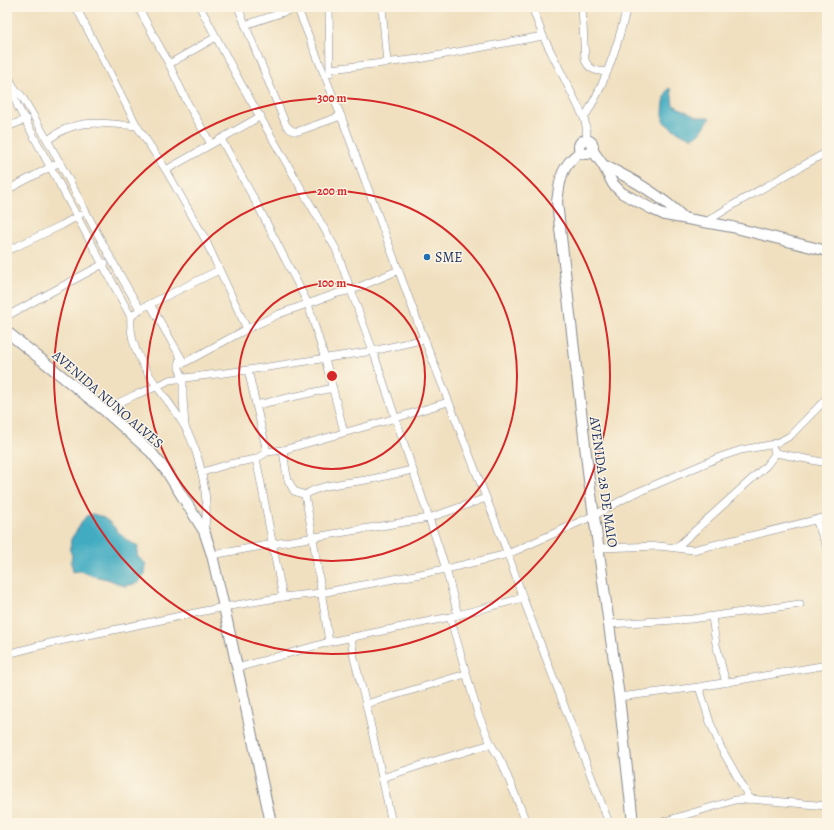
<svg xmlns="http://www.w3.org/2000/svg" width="834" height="830" font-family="Alegreya,serif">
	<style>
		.water { fill: #41abc1; stroke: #2e6d90 }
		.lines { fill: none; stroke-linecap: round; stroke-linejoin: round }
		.street-casing { stroke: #86888f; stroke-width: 8 }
		.secondary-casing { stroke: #86888f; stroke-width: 12 }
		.street { stroke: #fff; stroke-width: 7 }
		.secondary { stroke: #fff; stroke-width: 10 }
		.ring { fill: none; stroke: #d62828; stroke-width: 2 }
		.poi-dot { fill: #1f6fb2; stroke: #fcf5e5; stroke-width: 1.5 }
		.labels { text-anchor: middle; stroke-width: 3; stroke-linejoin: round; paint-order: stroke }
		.poi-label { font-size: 14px; fill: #1b2f5e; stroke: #fcf5e5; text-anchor: start }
		.street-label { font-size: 14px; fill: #1b2f5e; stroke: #fcf5e5 }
		.centre { fill: #d62828; stroke: #fcf5e5; stroke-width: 2 }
		.ring-label { font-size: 12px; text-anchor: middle; font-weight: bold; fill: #d62828; stroke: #fcf5e5; stroke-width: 3; stroke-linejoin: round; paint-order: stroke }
	</style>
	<rect width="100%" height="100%" fill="#fcf5e5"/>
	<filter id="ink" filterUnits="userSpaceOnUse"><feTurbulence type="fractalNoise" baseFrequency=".025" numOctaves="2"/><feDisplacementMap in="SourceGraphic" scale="8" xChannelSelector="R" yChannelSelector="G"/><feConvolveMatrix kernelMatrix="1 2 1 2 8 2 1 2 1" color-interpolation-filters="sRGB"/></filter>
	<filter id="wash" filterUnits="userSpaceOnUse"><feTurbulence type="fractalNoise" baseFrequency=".012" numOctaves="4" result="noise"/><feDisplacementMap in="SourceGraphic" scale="16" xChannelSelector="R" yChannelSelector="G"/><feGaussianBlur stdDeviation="0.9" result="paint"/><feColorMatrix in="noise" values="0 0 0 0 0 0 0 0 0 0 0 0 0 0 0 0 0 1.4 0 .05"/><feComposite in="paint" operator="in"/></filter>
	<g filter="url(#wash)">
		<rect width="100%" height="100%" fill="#f0e0c0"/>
		<g class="water">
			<path d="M669,88L671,89L673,105L698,117H707L710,118C700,133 697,144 679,132C673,129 668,126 663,121C663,111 663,97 669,88Z"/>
			<path d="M92,514C112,518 113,529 127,540C130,543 135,544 138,546L137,556L146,564L145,575L138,583L125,586L107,579L93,576L80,571L73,572L71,561L72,556L70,550L71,539L86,516Z"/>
		</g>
	</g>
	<g filter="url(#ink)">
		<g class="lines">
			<defs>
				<g id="street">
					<path d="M76,7L137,126L166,170L204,237L247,329"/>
					<path d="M138,7L169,64L188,104L211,144"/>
					<path d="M200,7L240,82L336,249L373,351L429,518L446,569L458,615"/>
					<path d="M238,7L286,125C290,130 293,132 299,131L341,116"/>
					<path d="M297,7L341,116L417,320L508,554L523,598L609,823"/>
					<path d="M329,7L330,73"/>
					<path d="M382,7L387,63"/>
					<path d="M532,7L543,36L584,118L586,126L587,140"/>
					<path d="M582,7L585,60C589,70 596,71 607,72"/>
					<path d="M245,25L299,7"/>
					<path d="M169,64L216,37"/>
					<path d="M330,69L419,59L543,36"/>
					<path d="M7,73L15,90L21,95C64,164 97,239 140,309"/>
					<path d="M15,90L14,96L18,107L131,317"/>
					<path d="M584,118C605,85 618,45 627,7"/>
					<path d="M7,127L27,119"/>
					<path d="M221,139L258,206L308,304L325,359L344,432"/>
					<path d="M48,140C77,116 103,124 137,126"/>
					<path d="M166,170L261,116"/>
					<path d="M7,190L60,162"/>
					<path d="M706,222L733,205L827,152"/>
					<path d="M7,251L62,225L80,215"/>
					<path d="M150,304L184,363"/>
					<path d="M7,316L105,263"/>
					<path d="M248,370L267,452"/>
					<path d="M256,405L333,388"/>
					<path d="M104,410L135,395L156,387L169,380L248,370L373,351L425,339"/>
					<path d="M185,426L183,398V378L179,368V361L184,363L247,329L279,314L338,293L352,290L399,270"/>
					<path d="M283,450L286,471L288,480L294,491L305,495"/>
					<path d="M774,450L776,453L827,463"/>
					<path d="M256,459C266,505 273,551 283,597"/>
					<path d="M203,472L229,464L256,459L267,452L283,450L396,418L448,402"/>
					<path d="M816,520L827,547"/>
					<path d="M204,531C211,502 200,453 185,427C166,393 127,360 131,317L140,309L219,270"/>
					<path d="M677,547L766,466L776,453"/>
					<path d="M599,548L659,546L693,550L827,517"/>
					<path d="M212,555L273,544L429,518L486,498"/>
					<path d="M450,617L478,714L491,744L502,763L521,809L526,823"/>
					<path d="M712,617L716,644L726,683"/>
					<path d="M609,624L692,619L800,604"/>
					<path d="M351,638L354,658L366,704L392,823"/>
					<path d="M329,642L313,538L305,495C322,483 352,483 372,479C386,476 399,473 412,470"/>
					<path d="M7,654L50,643L224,607L283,597L321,593L446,569L508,554L595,515L631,495L720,457L741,450L770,445L781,441L790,436L827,398"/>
					<path d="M237,668L329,642L450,617L523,598"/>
					<path d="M699,687L710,722L721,748L750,799"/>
					<path d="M619,697L699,687L827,665"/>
					<path d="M366,704L466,674"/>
					<path d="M382,778L434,761L491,744"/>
					<path d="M659,823L735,800L750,799L827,806"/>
				</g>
				<g id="secondary">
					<circle cx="586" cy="147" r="7"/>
					<path d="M593,151L603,165L613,184L622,193L652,209L665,215L732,227L827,251"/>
					<path d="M580,152C561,166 560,179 557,202L589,480L619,697L633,823"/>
					<path d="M603,165C633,179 660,195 684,218"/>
					<path d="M7,332L104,410L151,452L167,472L204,531L212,555L224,607L271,823"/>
				</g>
			</defs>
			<use href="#street" class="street-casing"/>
			<use href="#secondary" class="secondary-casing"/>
			<use href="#street" class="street"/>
			<use href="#secondary" class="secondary"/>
		</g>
	</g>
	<g class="ring">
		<circle cx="332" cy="376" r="93"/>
		<circle cx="332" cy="376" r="185"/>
		<circle cx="332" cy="376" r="278"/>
	</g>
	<circle class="poi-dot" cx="427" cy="257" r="4"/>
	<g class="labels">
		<g class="poi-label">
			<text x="435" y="262">SME</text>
		</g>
		<g class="street-label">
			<text transform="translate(108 399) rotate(41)" y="5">AVENIDA NUNO ALVES</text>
			<text transform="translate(604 482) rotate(82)" y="5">AVENIDA 28 DE MAIO</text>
		</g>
	</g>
	<circle cx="332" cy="376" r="6" class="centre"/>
	<g class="ring-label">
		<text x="332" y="102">300 m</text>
		<text x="332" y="195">200 m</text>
		<text x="332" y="287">100 m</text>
	</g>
	<rect width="834" height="830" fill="none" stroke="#fcf5e5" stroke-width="24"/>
</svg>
